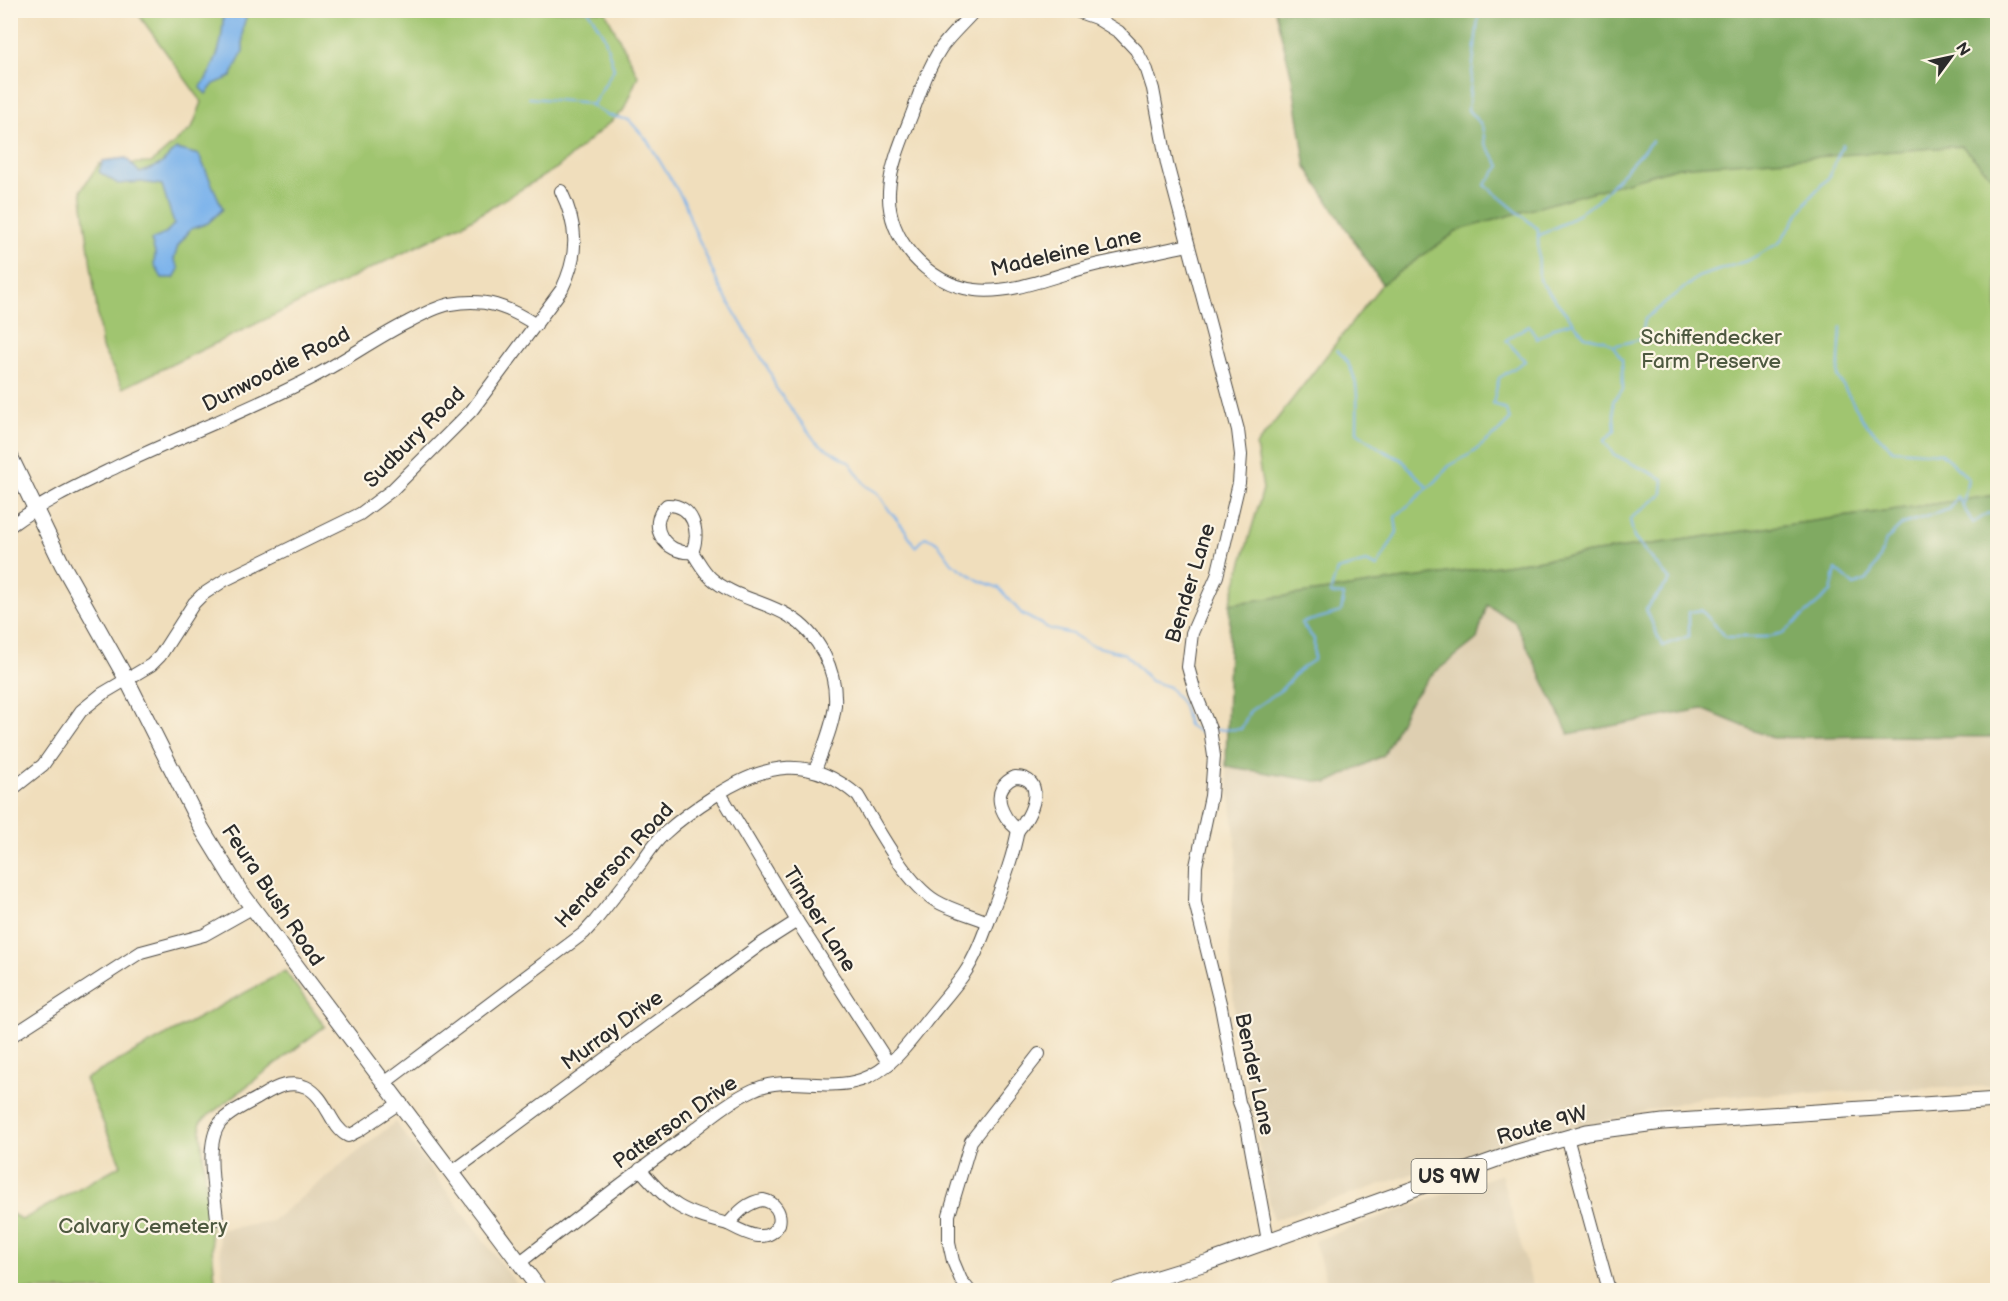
<svg xmlns="http://www.w3.org/2000/svg" width="2008" height="1301" font-family="'Balsamiq Sans',sans-serif">
	<style>
		.built { fill: #decfb1 }
		.green { fill: #a0c570; stroke: #66784e; stroke-width: 1.5 }
		.forest { fill: #80aa62; stroke: #566a46; stroke-width: 1.5 }
		.water { fill: #7bb3eb; stroke: #536f8b; stroke-width: 1.5 }
		.lines { fill: none; stroke-linecap: round; stroke-linejoin: round }
		.stream { stroke: #7bb3eb; stroke-width: 2 }
		.minor-casing { stroke: #494641; stroke-width: 14 }
		.major-casing { stroke: #494641; stroke-width: 17 }
		.minor { stroke: #fff; stroke-width: 12 }
		.major { stroke: #fff; stroke-width: 15 }
		.labels { text-anchor: middle; stroke-width: 4.5; stroke-linejoin: round; paint-order: stroke }
		.shield { fill: #fcf5e5; stroke: #6a6863; stroke-width: 1.5 }
		.shield-label { font-size: 20px; font-weight: bold; fill: #2b2b2b }
		.street-label { font-size: 21px; fill: #2b2b2b; stroke: #fcf5e5 }
		.park-label { font-size: 21px; fill: #4e5940; stroke: #fcf5e5 }
	</style>
	<rect width="100%" height="100%" fill="#fcf5e5"/>
	<filter id="ink" filterUnits="userSpaceOnUse"><feTurbulence type="fractalNoise" baseFrequency=".0167" numOctaves="2"/><feDisplacementMap in="SourceGraphic" scale="12" xChannelSelector="R" yChannelSelector="G"/><feConvolveMatrix kernelMatrix="1 2 1 2 8 2 1 2 1" color-interpolation-filters="sRGB"/></filter>
	<filter id="wash" filterUnits="userSpaceOnUse"><feTurbulence type="fractalNoise" baseFrequency=".008" numOctaves="4" result="noise"/><feDisplacementMap in="SourceGraphic" scale="24" xChannelSelector="R" yChannelSelector="G"/><feGaussianBlur stdDeviation="1.35" result="paint"/><feColorMatrix in="noise" values="0 0 0 0 0 0 0 0 0 0 0 0 0 0 0 0 0 1.4 0 .05"/><feComposite in="paint" operator="in"/></filter>
	<g filter="url(#wash)">
		<rect width="100%" height="100%" fill="#f0debc"/>
		<g class="built">
			<path d="M1486,604L1515,622L1569,734L1702,709L1772,738L1871,736L1997,737V1086L1703,1097L1480,1152L1273,1220L1235,1021L1229,935L1237,852L1226,766L1327,783L1384,755L1408,705L1430,677L1477,639Z"/>
			<path d="M395,1122L521,1290H224L218,1230L272,1221Z"/>
			<path d="M1501,1174L1534,1290H1329L1314,1241Z"/>
		</g>
		<g class="green">
			<path d="M136,11H605L638,76L623,111L557,168L463,224L123,388L102,348L81,190L99,164L151,163L192,128L202,102Z"/>
			<path d="M1962,146L1997,182V495L1230,604L1263,489L1256,446L1382,284L1459,230L1679,166Z"/>
			<path d="M285,971L325,1026L200,1122L216,1290H11V1213L22,1220L121,1165L85,1079Z"/>
		</g>
		<g class="forest">
			<path d="M1275,11H1997V182L1962,146L1679,167L1459,230L1382,284L1306,167L1292,78Z"/>
			<path d="M1997,495V737L1871,736L1772,738L1702,709L1569,734L1515,622L1487,605L1477,639L1429,677L1408,705L1384,755L1328,783L1226,766L1230,604Z"/>
		</g>
		<g class="water">
			<path d="M223,11H248L243,27V51L231,77L214,84L206,94L200,88C217,65 224,39 223,11Z"/>
			<path d="M176,149L199,155L223,209L208,223L191,229L178,246L174,259L179,269L174,278H162L154,264L155,253L151,240L165,234L174,224L162,185L141,182L118,184L99,172L103,161L126,158L140,173L161,164Z"/>
		</g>
		<g class="lines">
			<g class="stream">
				<path d="M588,10L604,36L614,69L592,106L607,115L629,120L647,140L685,203L692,224L719,286L770,372L776,388L816,442L850,463L866,486L878,493L889,510L906,531L915,547L925,537L937,542L952,563L978,580L999,588L1022,614L1050,629L1072,634L1091,645L1125,654L1151,681L1169,687L1183,705L1188,725L1201,733L1205,731"/>
				<path d="M1479,10L1468,110L1482,126L1485,143L1500,166L1485,185L1538,229L1539,280L1573,322"/>
				<path d="M529,98L581,102L592,105"/>
				<path d="M1538,236L1566,222L1597,201L1652,141"/>
				<path d="M1841,327L1838,377L1864,422L1893,450L1941,453L1968,478L1963,505"/>
				<path d="M1613,346L1641,339L1645,319L1698,277L1749,260L1779,243L1811,196L1829,177L1843,144"/>
				<path d="M1337,350C1362,373 1357,401 1357,432L1382,450L1402,460L1428,488"/>
				<path d="M1214,730L1241,729L1250,711L1281,690L1298,671L1314,660V639L1301,623L1341,612L1344,595L1330,594L1337,570L1366,562L1377,567L1397,532L1395,517L1436,481L1449,466L1472,453L1497,433L1510,420L1506,410L1493,403L1499,378L1525,361L1506,340L1529,325L1537,339L1555,327L1573,322L1585,336L1604,340L1613,346L1622,359L1623,389L1613,401L1615,430L1604,441L1613,454L1663,479L1662,494L1630,519L1634,538L1670,580L1646,609L1662,646L1689,636V612L1701,610L1726,637H1766L1783,633L1831,592L1836,569L1854,585L1867,580L1881,556L1886,540L1903,524L1950,509L1957,496L1973,523L1989,513L1998,519"/>
			</g>
		</g>
	</g>
	<g filter="url(#ink)">
		<g class="lines">
			<defs>
				<g id="minor">
					<path d="M975,10C964,23 951,34 941,48C928,68 920,92 912,114C892,165 872,207 912,255C928,273 950,287 975,290C1012,295 1058,274 1095,265C1126,258 1157,252 1188,245"/>
					<path d="M1073,10L1096,18L1119,32L1136,50L1147,70L1153,89L1167,164L1238,430L1241,455L1239,483L1217,576L1192,633L1188,667L1195,692L1210,729L1214,756L1211,796L1196,866L1195,902L1221,1007L1239,1102L1246,1121L1268,1241"/>
					<path d="M667,505C693,504 701,532 692,552C666,555 645,525 667,505Z"/>
					<path d="M10,526C44,501 81,484 118,466C181,436 247,411 309,379C343,362 374,339 408,322C421,315 436,307 450,304C486,298 507,306 536,325"/>
					<path d="M692,552C698,560 703,571 711,578C732,597 765,601 789,616C819,634 837,670 835,705C833,727 822,750 815,771"/>
					<path d="M1015,777C1048,777 1032,816 1018,830C1000,816 989,788 1015,777Z"/>
					<path d="M10,791L43,765L81,711L102,694L151,665L160,656L194,603L202,595L225,580L360,514L392,490L472,410L562,289C579,254 578,226 561,191"/>
					<path d="M720,793L797,921L889,1064"/>
					<path d="M10,1037L141,952L204,935L252,908"/>
					<path d="M383,1084L584,933L595,921C611,901 626,882 641,863C648,853 655,842 664,834C680,819 697,807 716,795C766,763 810,754 858,796C876,826 906,883 936,901C951,910 971,915 988,922"/>
					<path d="M1567,1137L1609,1290"/>
					<path d="M640,1169C671,1206 681,1212 728,1224"/>
					<path d="M451,1173L761,944L797,921"/>
					<path d="M763,1200C774,1202 782,1212 779,1224C767,1246 745,1233 728,1224C738,1213 747,1202 763,1200Z"/>
					<path d="M217,1219C215,1194 204,1144 220,1123C230,1111 250,1103 263,1095C276,1087 291,1080 306,1087C327,1097 330,1127 348,1136L358,1131L398,1104"/>
					<path d="M519,1263C573,1221 627,1179 682,1139C705,1122 727,1102 753,1090C788,1074 825,1092 861,1080C888,1071 907,1046 924,1024C937,1007 952,991 964,974C975,958 982,939 989,920C1000,890 1012,862 1018,830"/>
					<path d="M969,1290L961,1280L953,1261L949,1243V1215L971,1141L1039,1054"/>
				</g>
				<g id="major">
					<path d="M10,456L62,564L127,680L202,829L240,891L540,1290"/>
					<path d="M1118,1290L1209,1262L1514,1153L1587,1132L1663,1122L1998,1100"/>
				</g>
			</defs>
			<use href="#minor" class="minor-casing"/>
			<use href="#major" class="major-casing"/>
			<use href="#minor" class="minor"/>
			<use href="#major" class="major"/>
		</g>
	</g>
	<g class="labels">
		<rect class="shield" x="1411.5" y="1159" width="75" height="34" rx="4.5"/>
		<g class="shield-label">
			<text x="1449" y="1183">US 9W</text>
		</g>
		<g class="street-label">
			<text transform="translate(1066 252) rotate(-13)" y="7">Madeleine Lane</text>
			<text transform="translate(276 369) rotate(-27)" y="7">Dunwoodie Road</text>
			<text transform="translate(414 437) rotate(-45)" y="7">Sudbury Road</text>
			<text transform="translate(1190 583) rotate(-73)" y="7">Bender Lane</text>
			<text transform="translate(614 865) rotate(-47)" y="7">Henderson Road</text>
			<text transform="translate(273 895) rotate(56)" y="7">Feura Bush Road</text>
			<text transform="translate(820 919) rotate(58)" y="7">Timber Lane</text>
			<text transform="translate(612 1030) rotate(-36)" y="7">Murray Drive</text>
			<text transform="translate(1255 1074) rotate(78)" y="7">Bender Lane</text>
			<text transform="translate(675 1122) rotate(-35)" y="7">Patterson Drive</text>
			<text transform="translate(1542 1125) rotate(-16)" y="7">Route 9W</text>
		</g>
		<g class="park-label">
			<text x="1711" y="344">Schiffendecker<tspan x="1711" dy="24">Farm Preserve</tspan></text>
			<text x="143" y="1233">Calvary Cemetery</text>
		</g>
	</g>
	<rect width="2008" height="1301" fill="none" stroke="#fcf5e5" stroke-width="36"/>
	<g transform="translate(1951 57) rotate(57)" stroke="#fcf5e5" stroke-width="4.5" paint-order="stroke">
	<path d="M0-4.5L10 22L0 15L-10 22Z" fill="#2b2b2b"/>
	<text y="-9" font-size="16" font-weight="bold" text-anchor="middle" fill="#2b2b2b">N</text>
	</g>
</svg>
